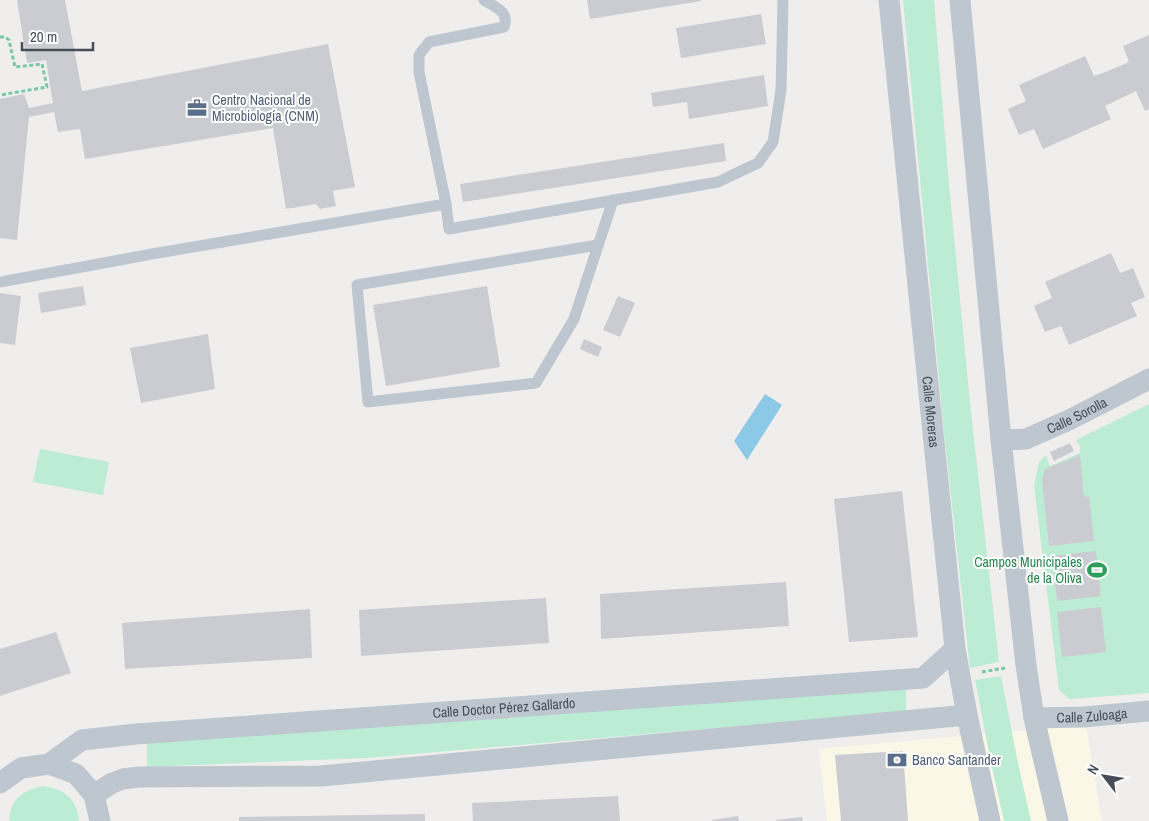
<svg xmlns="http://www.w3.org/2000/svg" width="1149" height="821" font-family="'Archivo Narrow',sans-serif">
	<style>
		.commercial { fill: #fbf7e7 }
		.green { fill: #bdecd5 }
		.water { fill: #8cc9e7 }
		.building { fill: #caccd2 }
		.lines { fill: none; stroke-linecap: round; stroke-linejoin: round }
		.path { stroke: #77c8aa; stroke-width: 3; stroke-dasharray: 4 2.5; stroke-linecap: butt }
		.lane { stroke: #bec6cf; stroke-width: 11 }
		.street { stroke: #bec6cf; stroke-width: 21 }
		.labels { text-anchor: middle; stroke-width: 4; stroke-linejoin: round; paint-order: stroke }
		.service-label { font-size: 14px; fill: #4e5e75; stroke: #fff; text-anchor: start }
		.street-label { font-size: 14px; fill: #464e5a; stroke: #fff }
		.leisure-label { font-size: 14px; fill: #27864d; stroke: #fff; text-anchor: end }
	</style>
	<rect width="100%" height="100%" fill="#f0eeed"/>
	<path class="commercial" d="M1086,725L1102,821H827L819,749Z"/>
	<g class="green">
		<path d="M903,0H934L949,185L970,403L999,662L970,668L944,433Z"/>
		<path d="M1149,404V693L1069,699L1059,690L1034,485L1039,462L1046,455L1050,466L1080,453V446L1076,440Z"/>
		<path d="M40,449L109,462L103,495L33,482Z"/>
		<path d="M1001,676L1018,763L1031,821H1004L992,768L975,680Z"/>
		<path d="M906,688V712L367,758L147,767V742Z"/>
		<path d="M43,786C65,789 77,799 79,821H9C10,799 23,790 43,786Z"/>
	</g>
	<path class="water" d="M765,394L782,405L747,460L734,441Z"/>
	<g class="building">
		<path d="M17,0H65L82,91L328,44L355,187L333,191L336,206L320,209L316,204L286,209L273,128L85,159L80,129L58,132L54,112L29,117L17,240L0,238V99L24,94L29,108L53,103L46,60L27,63Z"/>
		<path d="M587,0H701V1L590,19Z"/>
		<path d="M761,14L766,44L681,58L676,28Z"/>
		<path d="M1149,35V109L1145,111L1136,91L1105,106L1111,119L1043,149L1034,129L1019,135L1008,109L1026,101L1019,85L1085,56L1094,76L1108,71L1129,62L1123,46Z"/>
		<path d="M764,75L768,106L689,119L687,102L653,107L651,93Z"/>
		<path d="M724,143L726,161L463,202L460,184Z"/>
		<path d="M1111,253L1120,273L1133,268L1145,297L1131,303L1137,316L1069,345L1061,326L1045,332L1034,306L1052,298L1045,282Z"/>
		<path d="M83,286L86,305L41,313L38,293Z"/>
		<path d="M487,286L500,367L386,386L373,305Z"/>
		<path d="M0,293L21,296L15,345L0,343Z"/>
		<path d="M618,296L635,303L620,337L603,330Z"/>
		<path d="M208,334L215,389L141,403L130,348Z"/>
		<path d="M584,339L602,347L598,357L580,349Z"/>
		<path d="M1070,443L1074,451L1054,461L1050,452Z"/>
		<path d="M1080,455L1084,497L1089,496L1094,541L1049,546L1042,480L1045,469Z"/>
		<path d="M902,491L918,637L849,642L834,499Z"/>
		<path d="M1096,551L1101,596L1057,601L1052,556Z"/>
		<path d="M786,582L789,626L601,639L600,594Z"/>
		<path d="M546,598L549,643L361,656L359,610Z"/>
		<path d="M1101,607L1106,652L1062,657L1057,612Z"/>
		<path d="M310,609L312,658L125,669L122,623Z"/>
		<path d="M56,632L71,673L0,696V649Z"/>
		<path d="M903,751L908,821H841L835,755Z"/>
		<path d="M618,796L620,821H473L472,803Z"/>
		<path d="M425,814V821H239V817Z"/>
		<path d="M738,816L739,821H712V820Z"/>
		<path d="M802,817L803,821H776V820Z"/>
	</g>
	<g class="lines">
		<g class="path">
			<path d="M0,37H5L9,40L15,67L42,64L47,87L0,95"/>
			<path d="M982,672L1005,668"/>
		</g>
		<g class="lane">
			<path d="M446,204L449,229L718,182L758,163L773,142L781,90L783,0"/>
			<path d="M598,245L357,285L368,402L536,383L574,319L613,200"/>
			<path d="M0,282L152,254L446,204L419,72V55L429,42L504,27C510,12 495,7 484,0"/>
		</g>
		<g class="street">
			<path id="s1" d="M889,0L955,649L967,715L990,821"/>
			<path d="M960,0L1001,440L1026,665L1034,718L1058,821"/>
			<path id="s2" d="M1001,440L1026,439L1069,420L1149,379"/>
			<path id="s3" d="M1034,718L1084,717L1149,711"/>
			<path id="s4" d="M49,764L82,740L136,734L923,678L955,649"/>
			<path d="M0,783L21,768L49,764L76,774L94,795L100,821"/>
			<path d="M94,795L112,783L123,779L139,777L321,776L967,715"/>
		</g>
	</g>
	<defs>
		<symbol id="office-bare" viewBox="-9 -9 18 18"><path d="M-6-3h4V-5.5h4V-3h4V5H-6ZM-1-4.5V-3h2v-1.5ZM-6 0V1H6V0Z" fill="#5c6f8a" stroke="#fff" stroke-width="2.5" paint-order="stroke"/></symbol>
		<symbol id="stadium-bare" viewBox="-9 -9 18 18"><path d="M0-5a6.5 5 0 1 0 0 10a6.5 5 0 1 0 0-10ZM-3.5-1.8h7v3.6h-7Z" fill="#2e9e5b" stroke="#fff" stroke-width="2.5" paint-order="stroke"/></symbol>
		<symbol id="bank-bare" viewBox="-9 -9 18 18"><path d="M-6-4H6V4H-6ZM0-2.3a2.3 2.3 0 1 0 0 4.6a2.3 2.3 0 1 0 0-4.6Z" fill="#5c6f8a" stroke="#fff" stroke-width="2.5" paint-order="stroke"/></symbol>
	</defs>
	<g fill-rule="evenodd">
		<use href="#office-bare" x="183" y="94" width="28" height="28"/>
		<use href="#stadium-bare" x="1083" y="556" width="28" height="28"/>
		<use href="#bank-bare" x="883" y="746" width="28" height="28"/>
	</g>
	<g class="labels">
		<g class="service-label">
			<text x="212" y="105">Centro Nacional de<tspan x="212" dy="16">Microbiología (CNM)</tspan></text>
			<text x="912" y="765">Banco Santander</text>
		</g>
		<g class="street-label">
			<text dy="5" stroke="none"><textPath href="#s1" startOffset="414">Calle Moreras</textPath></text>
			<text dy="5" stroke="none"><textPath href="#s2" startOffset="81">Calle Sorolla</textPath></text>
			<text dy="5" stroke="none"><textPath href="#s4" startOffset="464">Calle Doctor Pérez Gallardo</textPath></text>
			<text dy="5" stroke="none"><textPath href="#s3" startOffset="58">Calle Zuloaga</textPath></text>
		</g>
		<g class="leisure-label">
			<text x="1082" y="567">Campos Municipales<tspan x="1082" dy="16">de la Oliva</tspan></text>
		</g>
	</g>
	<g transform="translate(1104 776) rotate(301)" stroke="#ffffff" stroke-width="4" paint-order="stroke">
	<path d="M0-4L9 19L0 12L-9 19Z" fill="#464e5a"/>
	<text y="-8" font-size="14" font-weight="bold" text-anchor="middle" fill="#464e5a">N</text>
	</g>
	<path d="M22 42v8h71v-8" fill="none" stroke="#464e5a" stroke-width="2.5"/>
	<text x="30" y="42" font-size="15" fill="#464e5a" stroke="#ffffff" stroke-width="4" paint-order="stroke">20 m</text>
</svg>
